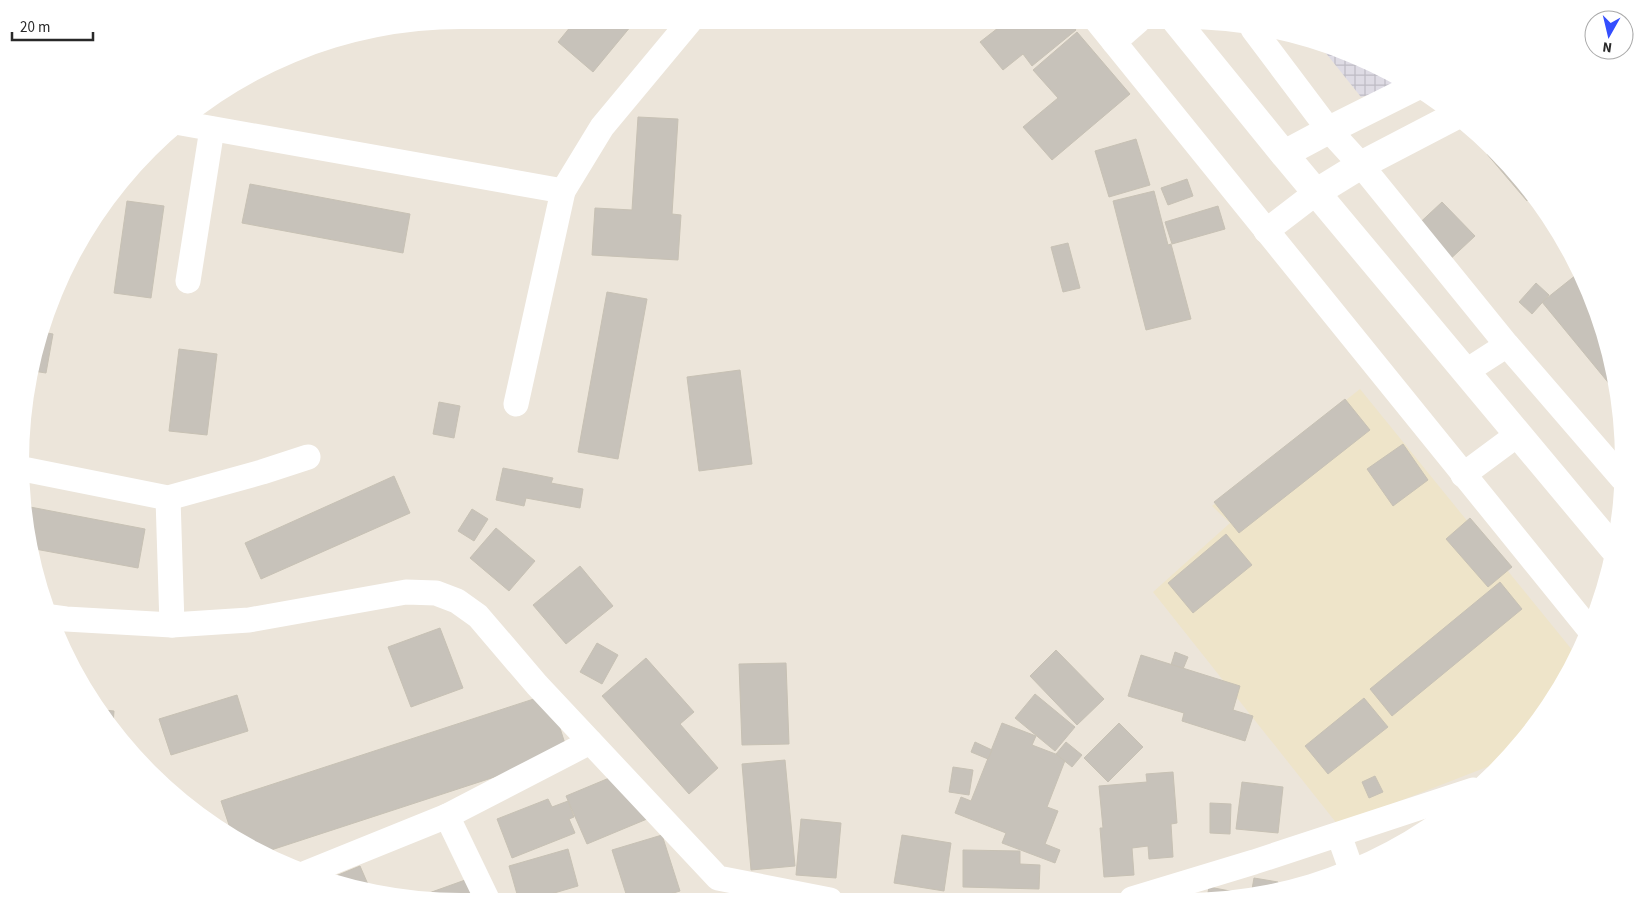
<svg xmlns="http://www.w3.org/2000/svg" width="1644" height="922" font-family="'Source Sans 3',sans-serif">
	<style>
		.industrial { fill: url(#industrial-grid) }
		.education { fill: #eee4c9 }
		.building { fill: #c7c2ba; stroke: #c7c1b4 }
		.lines { fill: none; stroke-linecap: round; stroke-linejoin: round }
		.street { stroke: #fff; stroke-width: 25 }
		.secondary { stroke: #fff; stroke-width: 28 }
	</style>
	<defs>
		<pattern id="industrial-grid" width="8" height="8" patternUnits="userSpaceOnUse" patternTransform="scale(1.25)"><rect width="8" height="8" fill="#dedbe4"/><path d="M0 4h8M4 0v8" fill="none" stroke="#bebcc4"/></pattern>
	</defs>
	<rect width="100%" height="100%" fill="#ece5da"/>
	<path class="industrial" d="M1317,42L1324,43L1404,79L1393,88L1361,97Z"/>
	<path class="education" d="M1360,389L1577,656L1565,682L1505,760L1338,825L1153,592L1230,523L1212,506Z"/>
	<g class="building">
		<path d="M576,20H636L593,72L558,42Z"/>
		<path d="M993,21H1069L1076,30L1032,66L1023,54L1003,70L980,42L998,28Z"/>
		<path d="M1077,32L1130,94L1052,160L1023,127L1058,98L1033,70Z"/>
		<path d="M638,117L678,119L672,214L681,215L678,260L592,255L595,208L632,210Z"/>
		<path d="M1136,139L1150,185L1109,197L1095,151Z"/>
		<path d="M1492,149L1533,193L1534,195L1527,201L1487,154Z"/>
		<path d="M1187,179L1193,196L1168,205L1161,188Z"/>
		<path d="M250,184L410,214L403,253L242,223Z"/>
		<path d="M1154,191L1168,245L1171,244L1191,319L1146,330L1113,201Z"/>
		<path d="M1537,199L1553,225L1534,201Z"/>
		<path d="M127,201L164,206L151,298L114,293Z"/>
		<path d="M1442,202L1475,236L1445,264L1412,230Z"/>
		<path d="M1218,206L1225,229L1172,244L1165,222Z"/>
		<path d="M1068,243L1080,288L1063,292L1051,247Z"/>
		<path d="M1581,271L1609,347L1616,392L1542,302Z"/>
		<path d="M1536,283L1549,295L1532,314L1519,302Z"/>
		<path d="M607,292L647,299L618,459L578,452Z"/>
		<path d="M42,332L53,334L46,373L33,371L35,347Z"/>
		<path d="M179,349L217,354L207,435L169,431Z"/>
		<path d="M740,370L752,464L699,471L687,377Z"/>
		<path d="M1345,399L1370,430L1239,533L1214,502Z"/>
		<path d="M439,402L460,406L454,438L433,434Z"/>
		<path d="M1403,444L1428,480L1393,506L1367,469Z"/>
		<path d="M503,468L553,478L551,483L583,489L580,508L526,498L524,506L496,500Z"/>
		<path d="M394,476L410,513L261,579L245,543Z"/>
		<path d="M25,506L145,529L138,568L35,549Z"/>
		<path d="M472,509L488,519L474,541L458,531Z"/>
		<path d="M1470,518L1512,567L1488,587L1446,539Z"/>
		<path d="M496,528L535,561L509,591L470,558Z"/>
		<path d="M1226,534L1252,565L1193,613L1168,583Z"/>
		<path d="M580,566L613,606L566,644L533,605Z"/>
		<path d="M1500,582L1522,609L1392,716L1370,689Z"/>
		<path d="M440,628L463,688L411,707L388,647Z"/>
		<path d="M597,643L618,655L602,684L580,672Z"/>
		<path d="M1056,650L1104,699L1077,725L1030,676Z"/>
		<path d="M1175,652L1188,657L1183,669L1171,665Z"/>
		<path d="M1141,655L1240,686L1233,710L1253,716L1245,741L1182,721L1184,713L1128,696Z"/>
		<path d="M646,658L694,712L680,724L718,768L689,794L602,696Z"/>
		<path d="M786,663L789,744L742,745L739,664Z"/>
		<path d="M549,694L568,753L262,853L240,843L233,837L221,801Z"/>
		<path d="M1035,694L1075,727L1055,751L1015,718Z"/>
		<path d="M237,695L248,731L171,755L159,719Z"/>
		<path d="M1364,698L1388,727L1328,774L1305,746Z"/>
		<path d="M104,710L114,711L113,725Z"/>
		<path d="M1002,723L1036,736L1032,745L1066,758L1047,807L1058,811L1045,844L1060,850L1055,863L1002,843L1006,833L955,813L961,797L971,801Z"/>
		<path d="M1119,723L1143,747L1108,782L1084,758Z"/>
		<path d="M975,742L992,750L988,759L971,752Z"/>
		<path d="M1066,742L1082,755L1072,767L1056,754Z"/>
		<path d="M785,760L795,866L751,870L742,764Z"/>
		<path d="M953,767L973,770L969,795L949,792Z"/>
		<path d="M626,771L647,819L587,844L566,796Z"/>
		<path d="M1173,772L1177,823L1171,824L1173,857L1149,859L1148,846L1132,848L1134,875L1104,877L1100,828H1103L1099,786L1147,782L1146,774Z"/>
		<path d="M1375,776L1383,792L1369,798L1362,782Z"/>
		<path d="M1242,782L1283,787L1278,833L1236,829Z"/>
		<path d="M548,799L552,807L568,801L574,817L569,819L575,833L512,858L497,819Z"/>
		<path d="M1210,803L1231,804L1230,834L1210,833Z"/>
		<path d="M801,819L841,823L836,878L796,875Z"/>
		<path d="M662,835L680,891L650,900H628L612,850Z"/>
		<path d="M902,835L951,843L944,891L894,883Z"/>
		<path d="M568,849L578,886L527,901H519L509,866Z"/>
		<path d="M963,850L1020,851V864L1040,865L1039,889L963,887Z"/>
		<path d="M360,866L370,889L326,880Z"/>
		<path d="M1254,878L1278,882L1276,890L1240,898H1207L1209,887L1251,895Z"/>
		<path d="M468,879L475,901H432L415,898Z"/>
	</g>
	<g class="lines">
		<g class="street">
			<path d="M1097,21L1589,629"/>
			<path d="M1253,29L1329,130L1361,165L1507,345"/>
			<path d="M1114,42L1138,21"/>
			<path d="M181,123L563,191"/>
			<path d="M1266,231L1317,192"/>
			<path d="M188,281L212,129"/>
			<path d="M1465,372L1507,345L1622,478"/>
			<path d="M516,404L563,191L602,127L691,20"/>
			<path d="M23,469L168,498L262,472L308,457"/>
			<path d="M1463,475L1517,435"/>
			<path d="M168,498L172,625"/>
			<path d="M51,617L66,619L172,625L249,620L406,592L436,593L457,601L478,616L537,685L718,878L830,900"/>
			<path d="M447,816L488,901"/>
			<path d="M1339,835L1350,866"/>
			<path d="M306,873L447,816L590,742"/>
			<path d="M1132,899L1254,862L1473,790"/>
		</g>
		<g class="secondary">
			<path d="M1176,21L1284,154L1613,548"/>
			<path d="M1284,154L1329,130L1415,87"/>
			<path d="M1317,192L1361,165L1455,116"/>
		</g>
	</g>
	<path d="M0 0H1644V922H0ZM461 29H1183A432 432 0 0 1 1615 461V461A432 432 0 0 1 1183 893H461A432 432 0 0 1 29 461V461A432 432 0 0 1 461 29Z" fill="#fff" fill-rule="evenodd"/>
	<g transform="translate(1609 35) rotate(188)"><circle r="24" fill="#ffffff" stroke="#a9a9a9"/>
	<path d="M0-4L9 19L0 12L-9 19Z" fill="#344efe"/>
	<text y="-8" font-size="14" font-weight="bold" text-anchor="middle" fill="#292929">N</text>
	</g>
	<path d="M12 32v8h81v-8" fill="none" stroke="#292929" stroke-width="2.5"/>
	<text x="20" y="32" font-size="15" fill="#292929" stroke="#ffffff" stroke-width="4" paint-order="stroke">20 m</text>
</svg>
